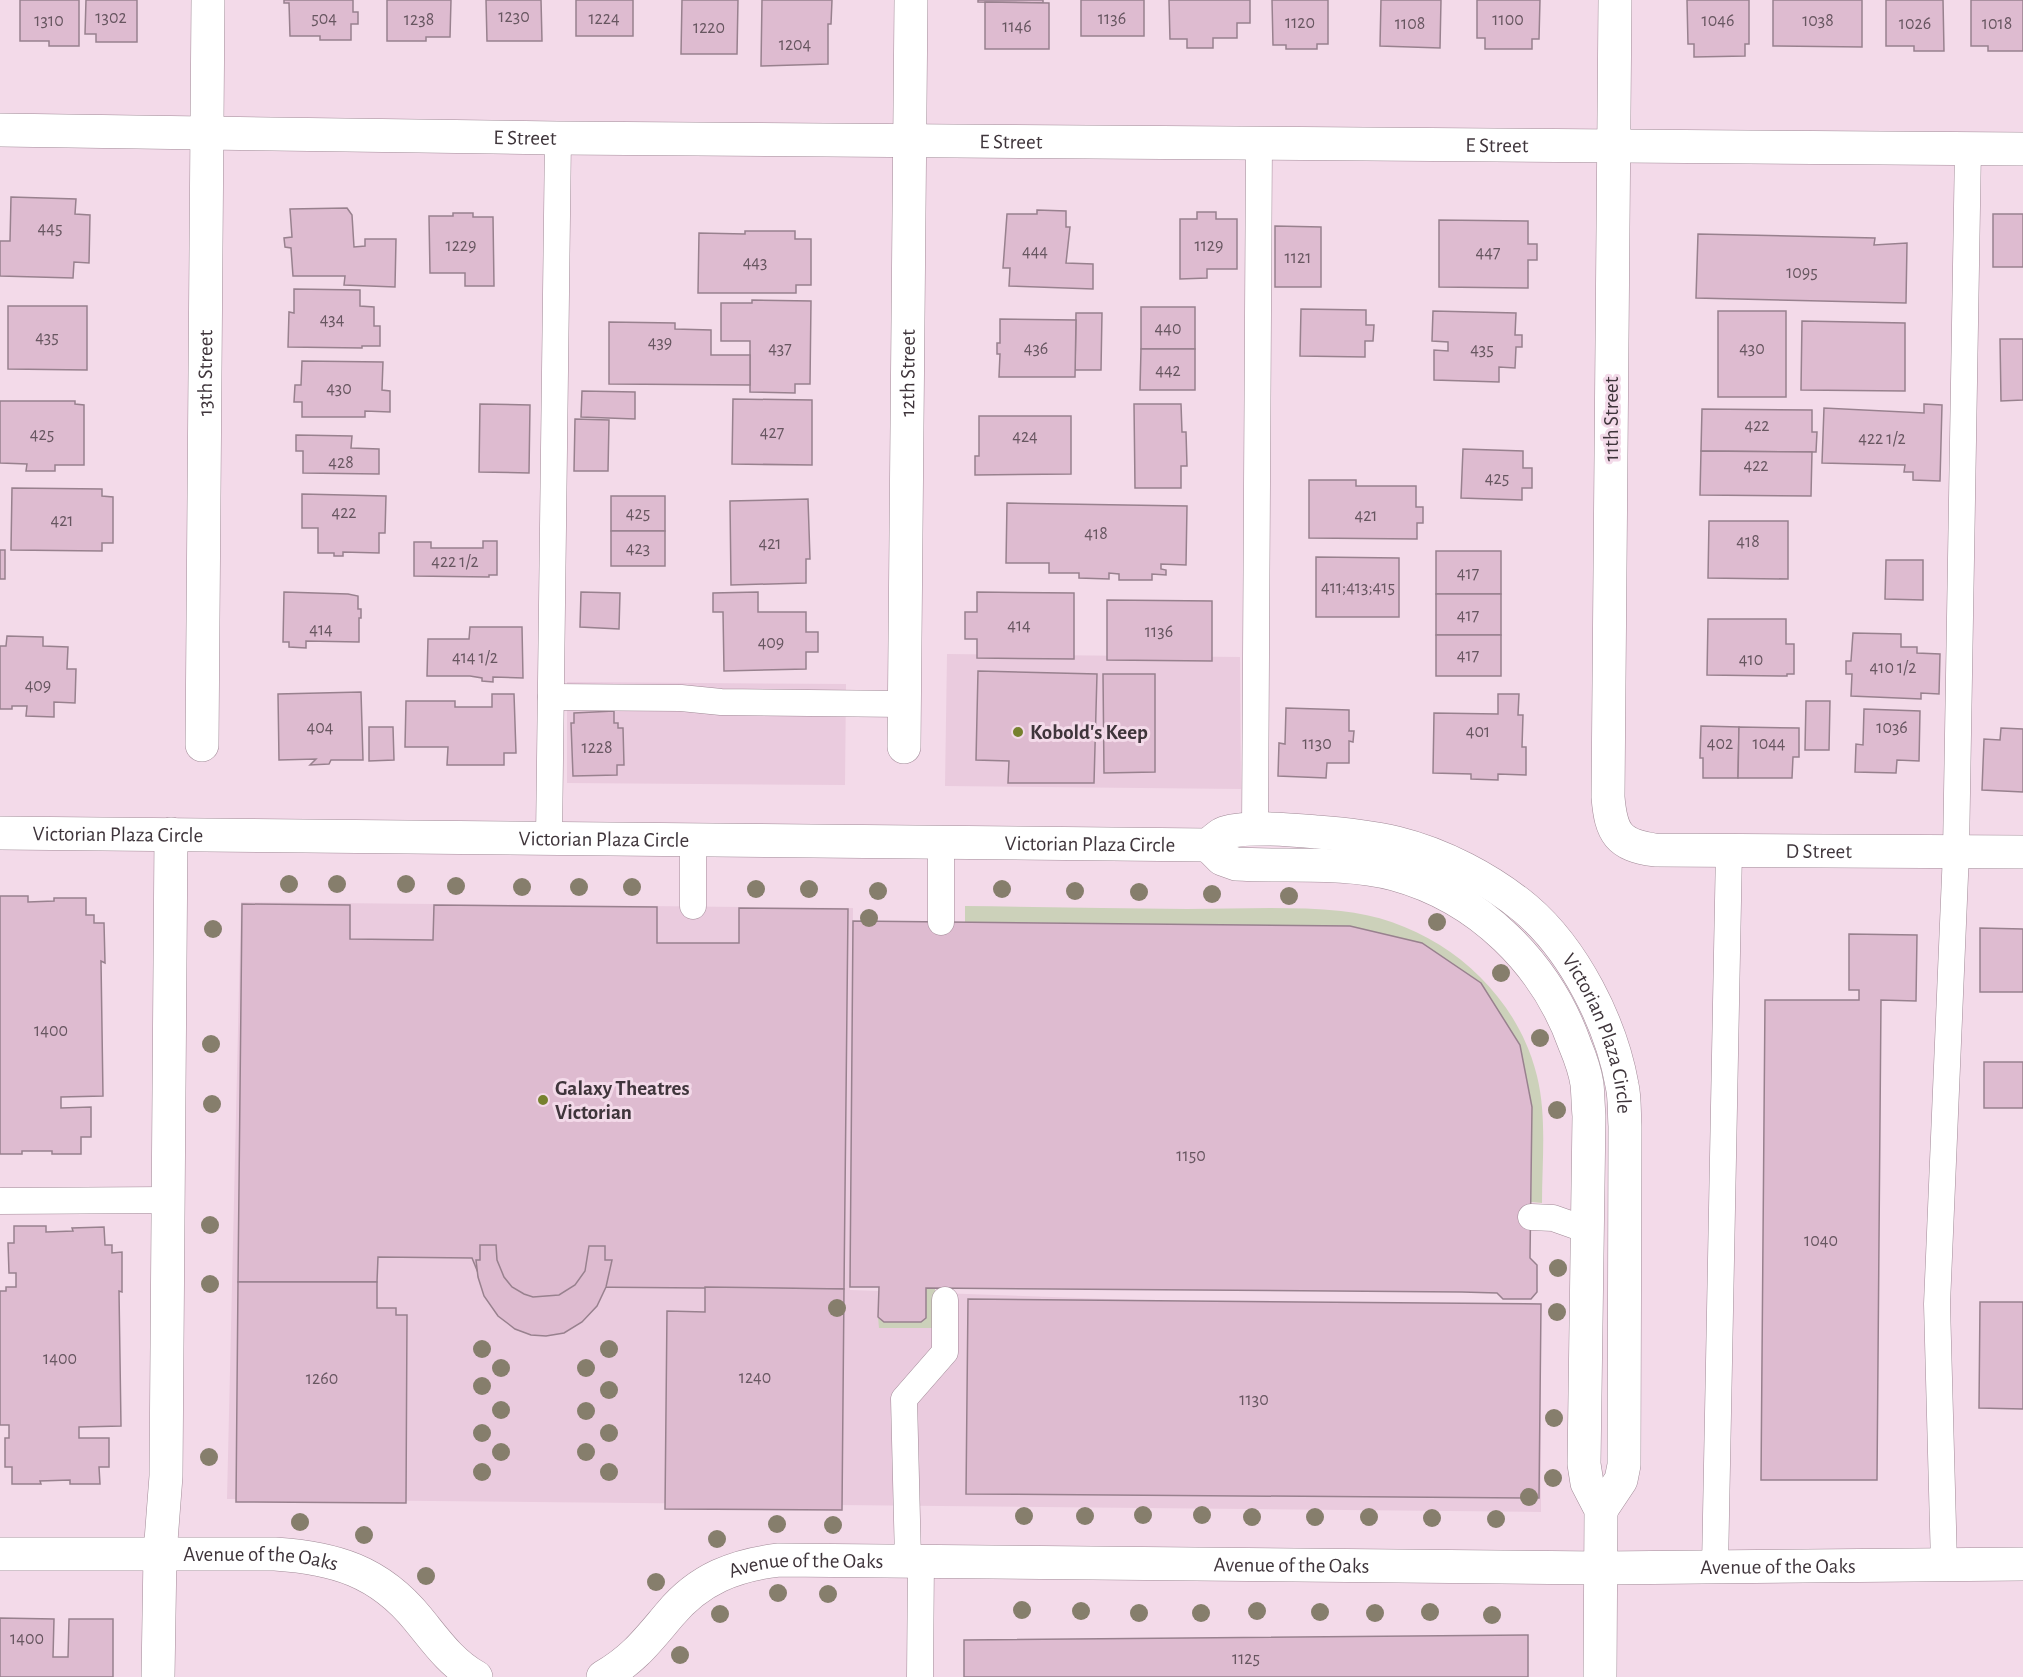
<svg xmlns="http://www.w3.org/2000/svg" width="2023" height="1677" font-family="'Alegreya Sans',sans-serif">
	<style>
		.built { fill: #eacbde }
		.green { fill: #ccd1ba }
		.building { fill: #debbd0; stroke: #98818e; stroke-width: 1.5 }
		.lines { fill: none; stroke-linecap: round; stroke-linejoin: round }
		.service-casing { stroke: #a18a97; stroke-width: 27 }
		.minor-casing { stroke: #a18a97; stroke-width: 34 }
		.tertiary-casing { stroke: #a18a97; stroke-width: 34 }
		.service { stroke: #fff; stroke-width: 26 }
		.minor { stroke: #fff; stroke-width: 33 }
		.tertiary { stroke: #fff; stroke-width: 33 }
		.tree { fill: #867e6c }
		.poi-dot { fill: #76812e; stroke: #f3dae9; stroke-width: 2 }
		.labels { text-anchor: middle; stroke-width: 6; stroke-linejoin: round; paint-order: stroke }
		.number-label { font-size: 18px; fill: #675660 }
		.street-label { font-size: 21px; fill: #3f353b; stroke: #f3dae9 }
		.poi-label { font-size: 21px; font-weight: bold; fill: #3f353b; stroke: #f3dae9; text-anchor: start }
	</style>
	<rect width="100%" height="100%" fill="#f3dae9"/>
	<g class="built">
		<path d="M947,654L1240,657L1241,789L945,786Z"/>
		<path d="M567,682L846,684L845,785L567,783Z"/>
		<path d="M241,902L853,908L850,1290L1541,1314V1512L227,1499Z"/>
	</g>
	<g class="green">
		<path d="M965,906C1039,907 1113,908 1187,909C1238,909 1290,906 1341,911C1432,920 1515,986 1537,1076C1547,1117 1542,1161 1542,1203L1531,1202L1532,1107L1520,1045L1481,983L1422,943L1350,926L965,922Z"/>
		<path d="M926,1288H935V1328H879L878,1317L884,1322H921L926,1318Z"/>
	</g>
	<g class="building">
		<path d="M20,0H79V46H49V41H20Z"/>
		<path d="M86,0H137V42H96V34H85Z"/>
		<path d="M284,0H353V12H358V24H351V40H320V36H290L289,3H284Z"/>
		<path d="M387,0H451L450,37H426V41H387Z"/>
		<path d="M486,0H541L542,41H487Z"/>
		<rect x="576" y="0" width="57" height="36"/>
		<path d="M682,0H738L737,54H681Z"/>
		<path d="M762,0H832L831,24H828V64L761,66Z"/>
		<path d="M978,0H1043V3L978,2Z"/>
		<rect x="1081" y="0" width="63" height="36"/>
		<path d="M1169,0H1250V23H1237V38H1213V48H1187V39H1170Z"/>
		<path d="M1272,0H1328V44H1317V49H1286V45H1273Z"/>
		<path d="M1381,0H1441L1440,48L1380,46Z"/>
		<path d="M1477,0H1540L1539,39H1532V49H1485V38H1477Z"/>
		<path d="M1687,0H1749V44H1745V56L1694,57V44H1688Z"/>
		<path d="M1773,0H1862V47L1773,46Z"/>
		<path d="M1886,0H1943L1944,51H1914V46H1886Z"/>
		<path d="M1971,0H2023V51H1988V46H1971Z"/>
		<path d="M985,2L1049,3V49H985Z"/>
		<path d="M11,197L76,199L75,214L90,215L89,263L74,262L73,278L0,276V241H10Z"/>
		<path d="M347,208L352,215L354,247L365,246V239H396L395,287L344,285L345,276H293L291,248L285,247L284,238L292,237L290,209Z"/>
		<path d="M1037,210L1066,211V227H1070L1066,263L1093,264V289L1009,286L1010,268H1003L1007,214H1037Z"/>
		<path d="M1197,212H1216V219H1237V269H1207V278L1180,279V219H1197Z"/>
		<path d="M453,213H473V217H493L494,286H465V273H430L429,216H453Z"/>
		<rect x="1993" y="214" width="30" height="53"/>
		<path d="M1439,220L1528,221V244H1537V260H1528V288L1439,287Z"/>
		<path d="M1275,226L1321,227V287H1275Z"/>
		<path d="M745,231H795V239H811V285H796V293H698L699,233L745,234Z"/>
		<path d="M1698,234L1875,238L1874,245L1907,243L1906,303L1696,298Z"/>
		<path d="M294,289L360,290V306L374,307V326H380V346H362V348L288,347L289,312L294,313Z"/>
		<path d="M752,300L811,301L810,384H795V393L750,392V341H721V303H752Z"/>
		<path d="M8,306H87V370L8,369Z"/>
		<rect x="1141" y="307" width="54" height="42"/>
		<path d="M1301,309L1366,310V325H1374L1373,341H1365V357L1300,356Z"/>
		<path d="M1433,311L1516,313L1515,335H1522V347H1516L1515,368L1499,367V382L1434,380V350L1448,351V342L1432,341Z"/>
		<rect x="1718" y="311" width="68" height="86"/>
		<path d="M1076,313H1102L1101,370H1075Z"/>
		<path d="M1000,319L1076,320L1075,377H999L1000,354H997V343H1000Z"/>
		<path d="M1802,321L1905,323V391L1801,390Z"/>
		<path d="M609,322L675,323V329L711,330V355H750V385L609,384Z"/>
		<path d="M2000,339H2023V400L2001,401Z"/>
		<path d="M1141,349H1195V390H1140Z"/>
		<path d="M302,361L383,362L382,390L390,391V412L365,411V417H302V402H294L295,385H301Z"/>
		<path d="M582,391L635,392V419L581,417Z"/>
		<path d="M733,399L812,400V465L732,464Z"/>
		<path d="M0,401H75V404L84,405V465H55V471H26L27,464L0,463Z"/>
		<path d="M480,404L530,405L529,473L479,472Z"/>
		<path d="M1134,404H1181L1182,432H1186L1187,466H1181V488H1135Z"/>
		<path d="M1924,404L1942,405L1940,481L1913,480V472H1904L1905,465L1822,463L1824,408L1924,413Z"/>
		<path d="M1702,409L1812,410V432H1817L1816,452L1701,451Z"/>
		<path d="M979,416H1071V474L975,475V456H979Z"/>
		<path d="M575,419L609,420L608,471H574Z"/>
		<path d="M296,435L352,436L351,448L379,449V474L303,473V451H296Z"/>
		<path d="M1463,449L1523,451V468H1532V488H1522V500L1461,498Z"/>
		<path d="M1701,451L1812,452L1811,496L1700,495Z"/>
		<path d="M1309,480H1356V486H1416V507H1423V523H1417V539L1309,538Z"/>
		<path d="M12,488L102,489V496L113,497V543H102V551L11,550Z"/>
		<path d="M302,494L386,496L385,533H379V553L343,552V556H334V553H318V528H302Z"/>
		<rect x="611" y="496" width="54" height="35"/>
		<path d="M808,499L810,559H806V583L731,585L730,501Z"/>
		<path d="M1007,503L1187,506L1186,565L1161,564V569L1166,570V575L1152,574V580H1119V574L1109,573V579L1079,578V573H1049V563H1006Z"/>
		<path d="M1709,521H1788V579L1708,578Z"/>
		<rect x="611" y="531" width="54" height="35"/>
		<path d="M483,541H497V575H489V577L414,576V542H431V548H483Z"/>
		<rect x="0" y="550" width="5" height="29"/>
		<rect x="1436" y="551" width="65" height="43"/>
		<path d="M1316,557L1399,558V617H1316Z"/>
		<path d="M1886,560H1923V600L1885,599Z"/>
		<path d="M284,592L348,594L358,596V609H361V618H359V642L306,641V648L289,647V642H283Z"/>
		<path d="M581,592L620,593L619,629L580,627Z"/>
		<path d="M758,592V612H806V632H818V652H806V669L724,671L723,612H713V593Z"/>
		<path d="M977,592L1074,593V659L977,658V639H965V612H977Z"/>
		<rect x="1436" y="594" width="65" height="41"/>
		<path d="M1107,600L1212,601V661L1107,660Z"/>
		<path d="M1708,619H1786V644H1794V674H1787V676L1707,675Z"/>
		<path d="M470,627H522L523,678L493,677V682L482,681V678L470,676H427L428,639H469Z"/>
		<path d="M1853,633L1901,634V647H1917V653L1940,654L1939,694L1921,693V699L1851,696L1852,674H1846V661H1851Z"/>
		<rect x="1436" y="635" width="65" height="41"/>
		<path d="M7,636L43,637V646L68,647L67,669H76L75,703L54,702V717L26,716L27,706H12V709H0V646H6Z"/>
		<path d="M978,671L1097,674L1094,783H1008L1009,761L976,760Z"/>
		<path d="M1103,674H1155V772L1104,773Z"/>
		<path d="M361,692L363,760H331L329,764L310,765L316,759L279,760L278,694Z"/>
		<path d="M492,694H514L516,753H504V765H447L448,747H405L406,701H455V707H492Z"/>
		<path d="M1498,694H1519L1518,715H1523L1522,747H1526V775L1498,774V780L1471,779V774L1433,773L1434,713L1498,714Z"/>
		<path d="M1806,701H1830L1829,750H1805Z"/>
		<path d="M1286,708L1349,710V731H1354L1353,742L1349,741V763H1327L1326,778L1278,776L1279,743L1285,744Z"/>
		<path d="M1864,709L1920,711L1919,761L1897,760L1896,773L1855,772L1856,744L1863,745Z"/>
		<path d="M614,711V723H618V728H623L624,765H617V775L573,776L571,723H574V713Z"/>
		<path d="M1701,726L1739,727L1738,778H1703V758H1700Z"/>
		<path d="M369,727H393L394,760L369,761Z"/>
		<path d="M1739,727L1799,728V757H1793L1792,778H1738Z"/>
		<path d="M2001,728L2023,729V792L1982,790L1984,739L2000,740Z"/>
		<path d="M0,896H28V902L54,901V898H86V915H94V923H104L105,963L101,961L103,1096L61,1097V1108L91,1107V1137H81V1154H52V1151H22V1154H0Z"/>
		<path d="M242,904L350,905V939L433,940L434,905L657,907V943H739V908L848,909L844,1289L581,1287L575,1294L559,1305L530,1309L511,1305L494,1295L481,1280L472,1258L378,1257L377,1282H238Z"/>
		<path d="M853,921L1350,926L1422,943L1481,983L1520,1045L1532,1107L1530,1258L1537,1265V1292L1531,1299H1503L1497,1293L1462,1292L926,1288V1318L921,1322H884L878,1317L879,1287H850Z"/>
		<path d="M1980,928L2023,929V992H1980Z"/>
		<path d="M1849,934L1917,935L1916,1001L1881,1000L1877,1480H1761L1765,1000H1859V990H1849Z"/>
		<rect x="1984" y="1062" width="39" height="46"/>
		<path d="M14,1226H46V1232L73,1231L72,1228L104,1227L105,1245H112V1253L122,1252V1292L119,1291L121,1426L79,1427V1438H109V1467H99L100,1484H70V1480L40,1481L41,1484H12V1467H5V1438H9V1425H0V1291H6V1287H16V1273H9L8,1243H14Z"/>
		<path d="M480,1245H496L497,1260L504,1277L512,1287L524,1294L533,1297L559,1295L575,1285L585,1271L589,1246H605V1260H612L606,1287L597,1306L582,1322L564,1333L546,1336L531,1335L515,1329L498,1316L484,1296L478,1277L476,1260H480Z"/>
		<path d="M238,1282H377V1308H396V1315H407L406,1503L236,1502Z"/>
		<path d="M705,1287L844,1289L842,1510L665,1509L667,1311L705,1312Z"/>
		<path d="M968,1299L1541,1304L1539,1498L966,1494Z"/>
		<path d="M1980,1302H2023V1409L1979,1408Z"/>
		<path d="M0,1618L54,1619L53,1657H68L69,1619H113V1677H0Z"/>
		<path d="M1528,1635V1677H964V1640Z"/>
	</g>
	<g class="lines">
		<defs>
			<g id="service">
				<path d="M551,697L681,698L721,702L904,704"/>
				<path d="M1255,830L1259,142"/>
				<path d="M549,838L558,138"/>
				<path d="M693,839V906"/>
				<path d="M941,842V922"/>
				<path d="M0,1201L168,1200"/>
				<path d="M1531,1217L1553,1218L1587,1230"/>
				<path d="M908,1560L904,1399L945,1352V1300"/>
				<path d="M1944,1564L1937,1304L1956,852L1968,148"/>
				<path d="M1715,1567L1729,850"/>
				<path d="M920,1677L921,1560"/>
			</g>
			<g id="minor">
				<path id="s1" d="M1615,0L1608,797C1611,833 1618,845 1655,850L2023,852"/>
				<path id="s2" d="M0,130L558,138L2023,149"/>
				<path id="s3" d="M202,745L208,0"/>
				<path id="s4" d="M904,747L911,0"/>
				<path id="s5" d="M0,1554H275C335,1558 379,1571 418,1619C436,1641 451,1663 476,1677"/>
				<path d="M158,1677L160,1554L166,1476L171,834"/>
				<path id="s6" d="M603,1677C634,1659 647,1641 670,1614C699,1579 735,1565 779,1560L1601,1568"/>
			</g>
			<g id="tertiary">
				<path id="s7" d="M0,833L1208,845C1212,842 1217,837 1222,834C1242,825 1294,830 1317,832C1344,834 1371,837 1397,843C1442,854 1490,879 1526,909C1574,950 1611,1023 1622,1085C1625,1098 1624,1112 1625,1126L1624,1465L1621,1480L1601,1510"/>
				<path d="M1208,845L1222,859L1236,864C1287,867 1344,861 1394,874C1479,897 1546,963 1575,1045C1580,1057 1585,1071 1587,1084C1588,1094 1588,1105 1589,1116L1584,1464L1587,1483L1601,1510L1600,1677"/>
				<path id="s8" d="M1601,1568L2023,1564"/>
			</g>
		</defs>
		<use href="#service" class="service-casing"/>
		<use href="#minor" class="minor-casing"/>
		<use href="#tertiary" class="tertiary-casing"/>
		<use href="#service" class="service"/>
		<use href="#minor" class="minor"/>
		<use href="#tertiary" class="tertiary"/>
	</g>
	<g class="tree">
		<circle cx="289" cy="884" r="9"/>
		<circle cx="337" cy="884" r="9"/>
		<circle cx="406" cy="884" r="9"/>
		<circle cx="456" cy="886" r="9"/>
		<circle cx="522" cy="887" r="9"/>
		<circle cx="579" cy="887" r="9"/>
		<circle cx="632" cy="887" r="9"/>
		<circle cx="756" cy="889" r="9"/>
		<circle cx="809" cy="889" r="9"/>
		<circle cx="1002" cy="889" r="9"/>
		<circle cx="878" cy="891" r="9"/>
		<circle cx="1075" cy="891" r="9"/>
		<circle cx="1139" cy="892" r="9"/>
		<circle cx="1212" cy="894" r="9"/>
		<circle cx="1289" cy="896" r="9"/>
		<circle cx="869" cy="918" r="9"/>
		<circle cx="1437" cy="922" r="9"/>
		<circle cx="213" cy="929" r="9"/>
		<circle cx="1501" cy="973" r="9"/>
		<circle cx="1540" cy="1038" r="9"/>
		<circle cx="211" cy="1044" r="9"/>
		<circle cx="212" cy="1104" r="9"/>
		<circle cx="1557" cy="1110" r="9"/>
		<circle cx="210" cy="1225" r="9"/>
		<circle cx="1558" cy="1268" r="9"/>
		<circle cx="210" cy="1284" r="9"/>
		<circle cx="837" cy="1308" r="9"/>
		<circle cx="1557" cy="1312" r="9"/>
		<circle cx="482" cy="1349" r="9"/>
		<circle cx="609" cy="1349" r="9"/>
		<circle cx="501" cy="1368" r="9"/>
		<circle cx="586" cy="1368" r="9"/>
		<circle cx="482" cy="1386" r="9"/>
		<circle cx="609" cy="1390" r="9"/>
		<circle cx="501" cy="1410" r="9"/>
		<circle cx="586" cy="1411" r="9"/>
		<circle cx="1554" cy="1418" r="9"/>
		<circle cx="482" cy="1433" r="9"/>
		<circle cx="609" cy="1433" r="9"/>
		<circle cx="501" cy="1452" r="9"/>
		<circle cx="586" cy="1452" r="9"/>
		<circle cx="209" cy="1457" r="9"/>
		<circle cx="482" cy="1472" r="9"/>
		<circle cx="609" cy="1472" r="9"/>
		<circle cx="1553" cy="1478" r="9"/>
		<circle cx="1529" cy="1497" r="9"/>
		<circle cx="1143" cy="1515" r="9"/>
		<circle cx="1202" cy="1515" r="9"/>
		<circle cx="1024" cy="1516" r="9"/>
		<circle cx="1085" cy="1516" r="9"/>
		<circle cx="1252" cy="1517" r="9"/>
		<circle cx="1315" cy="1517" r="9"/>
		<circle cx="1369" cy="1517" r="9"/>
		<circle cx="1432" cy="1518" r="9"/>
		<circle cx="1496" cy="1519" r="9"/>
		<circle cx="300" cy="1522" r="9"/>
		<circle cx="777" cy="1524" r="9"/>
		<circle cx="833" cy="1525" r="9"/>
		<circle cx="364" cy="1535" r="9"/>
		<circle cx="717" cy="1539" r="9"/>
		<circle cx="426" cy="1576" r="9"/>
		<circle cx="656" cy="1582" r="9"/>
		<circle cx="778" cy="1593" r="9"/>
		<circle cx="828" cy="1594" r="9"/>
		<circle cx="1022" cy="1610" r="9"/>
		<circle cx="1081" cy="1611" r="9"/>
		<circle cx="1257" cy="1611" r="9"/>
		<circle cx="1320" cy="1612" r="9"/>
		<circle cx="1430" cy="1612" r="9"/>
		<circle cx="1139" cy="1613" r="9"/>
		<circle cx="1201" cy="1613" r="9"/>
		<circle cx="1375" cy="1613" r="9"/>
		<circle cx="720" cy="1614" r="9"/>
		<circle cx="1492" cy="1615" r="9"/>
		<circle cx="680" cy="1655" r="9"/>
	</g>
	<g class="poi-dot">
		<circle cx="1018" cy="732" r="6"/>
		<circle cx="543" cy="1100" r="6"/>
	</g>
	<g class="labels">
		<g class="number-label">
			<text x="514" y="22">1230</text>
			<text x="111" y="23">1302</text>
			<text x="324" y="24">504</text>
			<text x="604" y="24">1224</text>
			<text x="1112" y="24">1136</text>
			<text x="419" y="25">1238</text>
			<text x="1508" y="25">1100</text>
			<text x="49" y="26">1310</text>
			<text x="1718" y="26">1046</text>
			<text x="1818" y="26">1038</text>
			<text x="1300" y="28">1120</text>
			<text x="1410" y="29">1108</text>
			<text x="1915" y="29">1026</text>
			<text x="1997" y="29">1018</text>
			<text x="1017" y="32">1146</text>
			<text x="709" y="33">1220</text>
			<text x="795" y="50">1204</text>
			<text x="50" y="234">445</text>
			<text x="461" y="251">1229</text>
			<text x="1209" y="251">1129</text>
			<text x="1035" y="257">444</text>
			<text x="1488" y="258">447</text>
			<text x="1298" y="263">1121</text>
			<text x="755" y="268">443</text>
			<text x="1802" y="278">1095</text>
			<text x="332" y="325">434</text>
			<text x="1168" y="334">440</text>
			<text x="47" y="343">435</text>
			<text x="660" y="348">439</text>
			<text x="780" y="354">437</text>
			<text x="1036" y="354">436</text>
			<text x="1752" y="354">430</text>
			<text x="1482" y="355">435</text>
			<text x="1168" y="376">442</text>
			<text x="339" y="394">430</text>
			<text x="1757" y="431">422</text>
			<text x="772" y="438">427</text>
			<text x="42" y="440">425</text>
			<text x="1025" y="442">424</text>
			<text x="1882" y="444">422 1/2</text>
			<text x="341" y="468">428</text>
			<text x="1756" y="471">422</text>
			<text x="1497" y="484">425</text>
			<text x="344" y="518">422</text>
			<text x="638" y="519">425</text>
			<text x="1366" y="521">421</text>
			<text x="62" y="526">421</text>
			<text x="1096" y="539">418</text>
			<text x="1748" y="547">418</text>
			<text x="770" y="549">421</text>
			<text x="638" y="554">423</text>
			<text x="455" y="567">422 1/2</text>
			<text x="1468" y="579">417</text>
			<text x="1358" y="593">411;413;415</text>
			<text x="1468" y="621">417</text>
			<text x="1019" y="631">414</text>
			<text x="321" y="635">414</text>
			<text x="1159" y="637">1136</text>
			<text x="771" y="648">409</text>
			<text x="1468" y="661">417</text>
			<text x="475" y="663">414 1/2</text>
			<text x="1751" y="665">410</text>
			<text x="1893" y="673">410 1/2</text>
			<text x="38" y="691">409</text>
			<text x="320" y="733">404</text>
			<text x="1892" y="733">1036</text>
			<text x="1478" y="737">401</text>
			<text x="1317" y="749">1130</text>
			<text x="1720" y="749">402</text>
			<text x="1769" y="749">1044</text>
			<text x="597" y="753">1228</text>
			<text x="51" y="1036">1400</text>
			<text x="1191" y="1161">1150</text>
			<text x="1821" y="1246">1040</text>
			<text x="60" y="1364">1400</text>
			<text x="755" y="1383">1240</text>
			<text x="322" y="1384">1260</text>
			<text x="1254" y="1405">1130</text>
			<text x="27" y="1644">1400</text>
			<text x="1246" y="1664">1125</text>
		</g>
		<g class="street-label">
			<text dy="7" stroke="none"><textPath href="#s2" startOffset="525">E Street</textPath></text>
			<text dy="7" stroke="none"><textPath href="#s2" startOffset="1011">E Street</textPath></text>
			<text dy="7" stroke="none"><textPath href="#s2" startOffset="1497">E Street</textPath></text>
			<text dy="7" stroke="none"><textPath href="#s3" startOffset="372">13th Street</textPath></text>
			<text dy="7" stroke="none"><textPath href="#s4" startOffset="374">12th Street</textPath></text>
			<text transform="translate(1611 419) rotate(-90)" y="7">11th Street</text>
			<text dy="7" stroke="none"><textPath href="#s7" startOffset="118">Victorian Plaza Circle</textPath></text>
			<text dy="7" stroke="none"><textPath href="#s7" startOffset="604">Victorian Plaza Circle</textPath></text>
			<text dy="7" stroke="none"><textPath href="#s7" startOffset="1090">Victorian Plaza Circle</textPath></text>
			<text dy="7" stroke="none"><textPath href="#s1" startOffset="1041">D Street</textPath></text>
			<text dy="7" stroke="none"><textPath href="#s7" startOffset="1696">Victorian Plaza Circle</textPath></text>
			<text dy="7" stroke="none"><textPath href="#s5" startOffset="261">Avenue of the Oaks</textPath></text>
			<text dy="7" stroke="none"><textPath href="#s6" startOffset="730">Avenue of the Oaks</textPath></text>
			<text dy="7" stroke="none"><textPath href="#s8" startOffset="177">Avenue of the Oaks</textPath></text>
			<text dy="7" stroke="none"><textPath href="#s6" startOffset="244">Avenue of the Oaks</textPath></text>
		</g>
		<g class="poi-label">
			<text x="1030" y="739">Kobold's Keep</text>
			<text x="555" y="1095">Galaxy Theatres<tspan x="555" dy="24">Victorian</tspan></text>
		</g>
	</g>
</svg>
